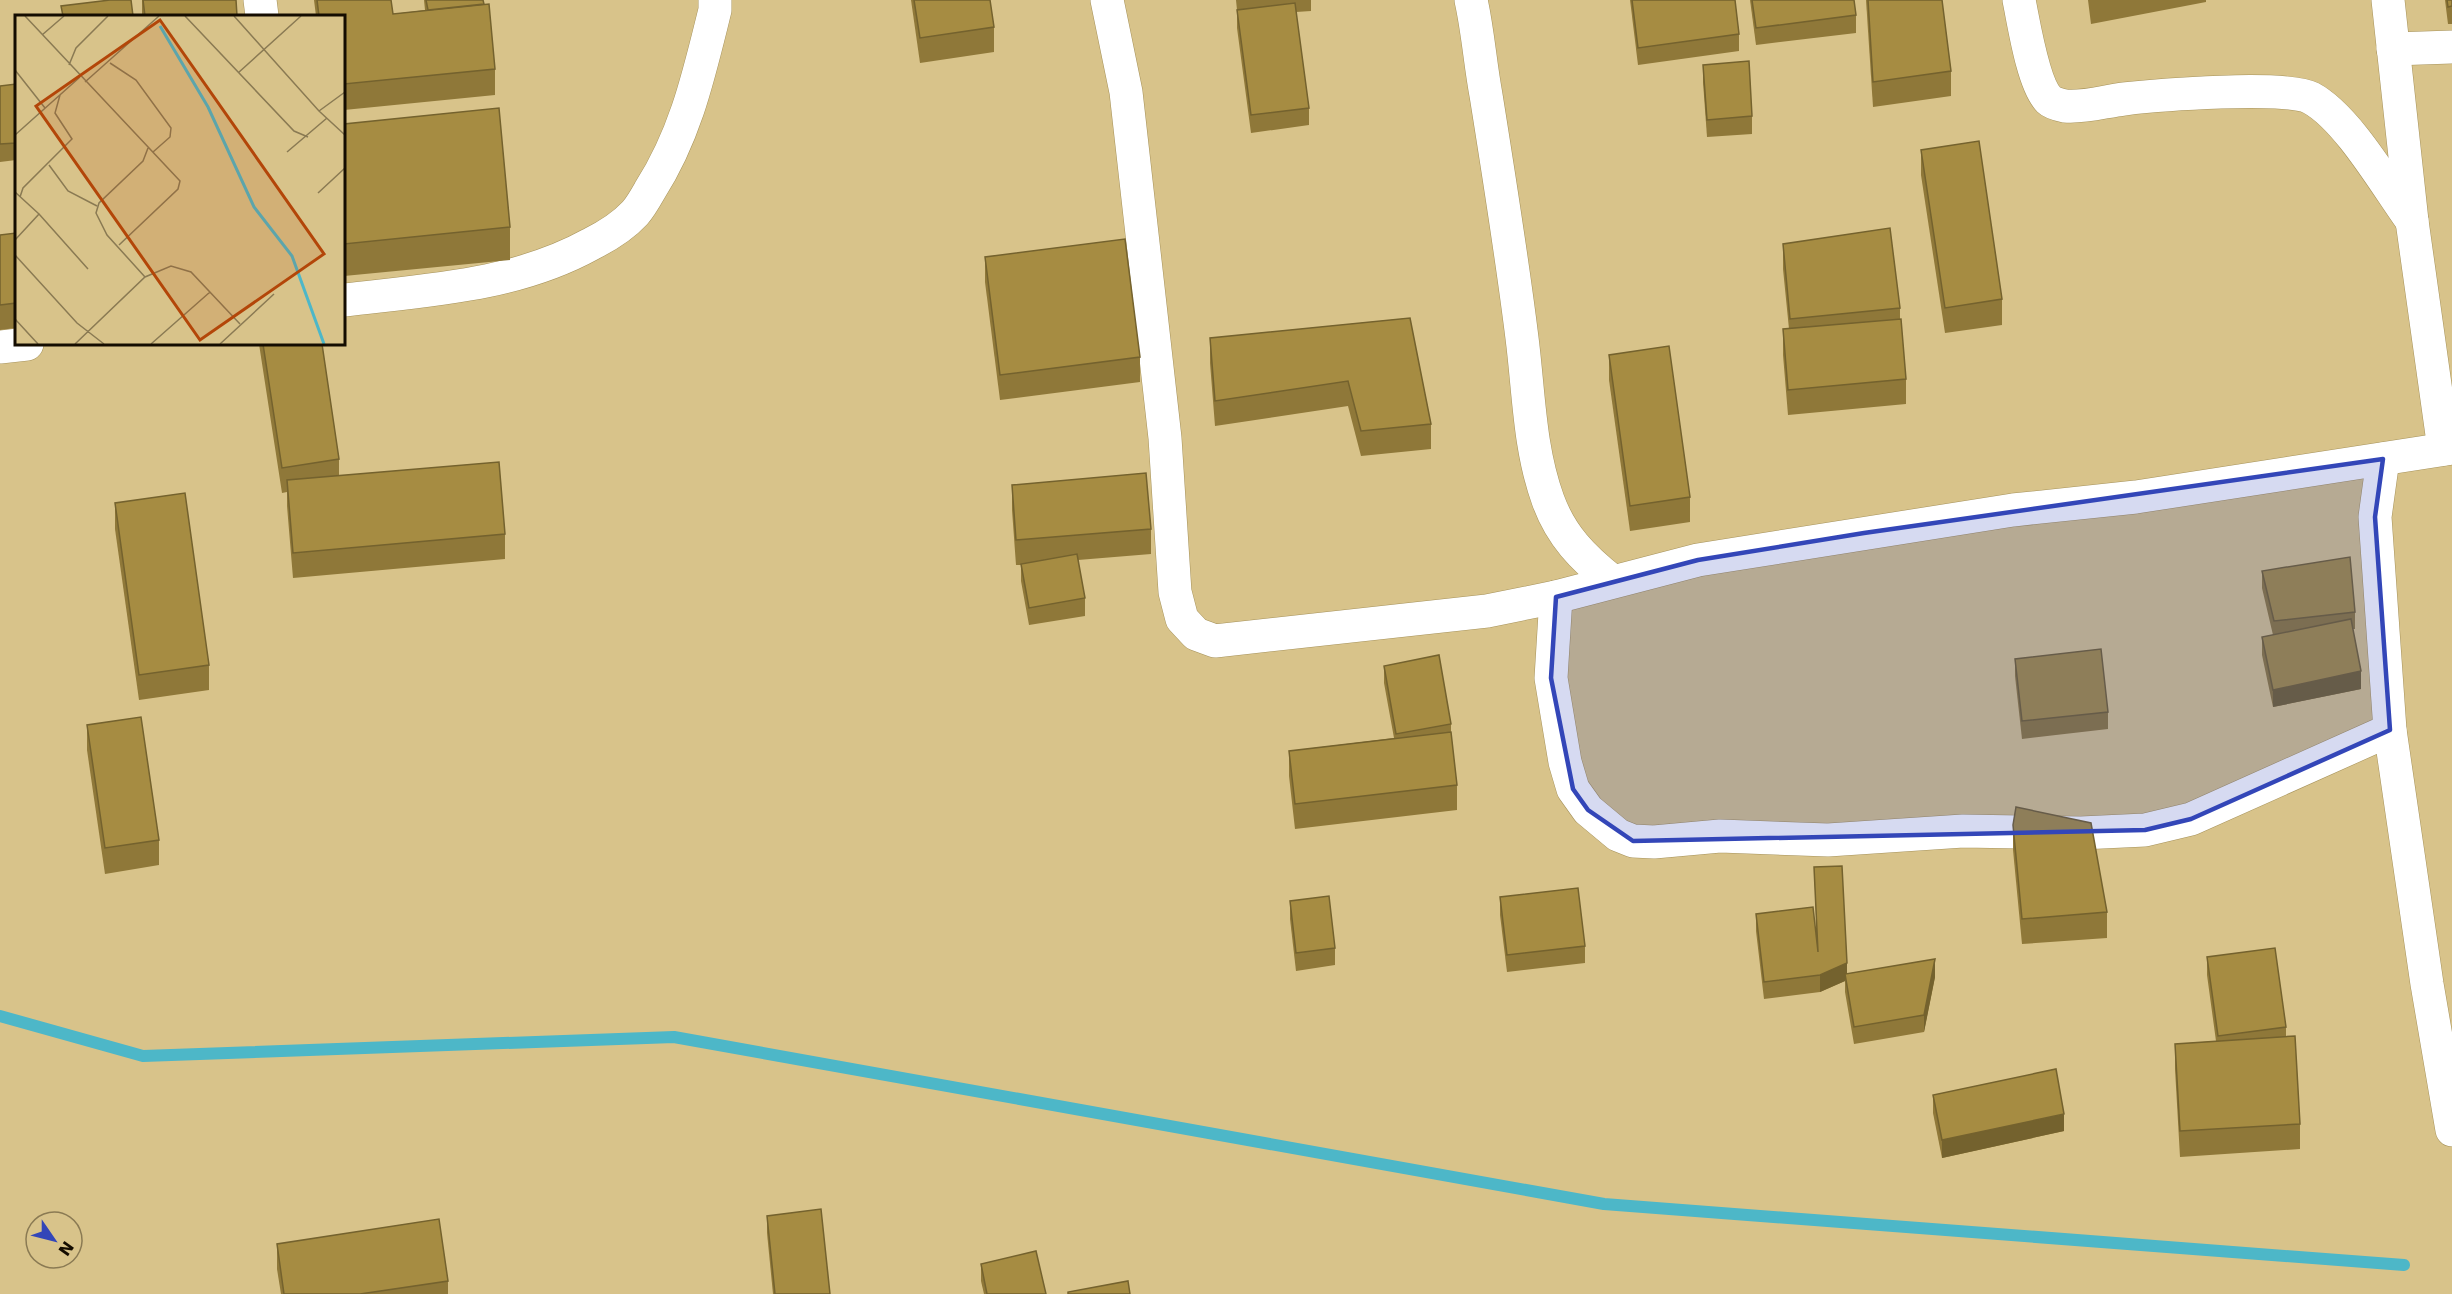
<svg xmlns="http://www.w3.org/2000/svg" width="2452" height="1294" font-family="'DejaVu Sans',sans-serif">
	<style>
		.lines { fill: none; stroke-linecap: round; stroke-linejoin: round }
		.stream { stroke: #4db7c8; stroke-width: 12 }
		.street-casing { stroke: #a6925a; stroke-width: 34 }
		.street { stroke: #fff; stroke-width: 33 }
		.wall { fill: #8f7839 }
		.shaded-wall { fill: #74622e }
		.building { fill: #a68c42; stroke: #74622e; stroke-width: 1.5 }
		.marked { fill: #3346b8; fill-opacity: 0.2; stroke: #3346b8; stroke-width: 4.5; stroke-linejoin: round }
		.inset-river { fill: none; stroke: #4db7c8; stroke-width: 3 }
		.inset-road { fill: none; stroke: #8a7a53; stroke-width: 1.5 }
		.view { fill: #b34609; fill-opacity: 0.15; stroke: #b34609; stroke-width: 3 }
		.inset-edge { fill: none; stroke: #140c00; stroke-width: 3 }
	</style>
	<rect width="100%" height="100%" fill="#d8c38a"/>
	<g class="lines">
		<path class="stream" d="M0,1016L143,1056L674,1037L1604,1204L2404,1265"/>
		<defs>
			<g id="street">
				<path d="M260,0L262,16"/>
				<path d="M1107,0L1126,92L1165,438L1175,592L1182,619L1196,634L1215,641L1487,611L1556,597L1698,560L2013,510L2136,497L2452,448"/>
				<path d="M1471,0C1478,31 1480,63 1486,95C1499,176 1512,257 1522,338C1529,393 1529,448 1548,500C1561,536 1583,558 1612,581"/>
				<path d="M2019,0C2024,24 2033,84 2049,100C2052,103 2060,105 2065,106C2084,108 2106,101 2124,99C2157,95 2286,85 2311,98C2348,118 2387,187 2412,221"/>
				<path d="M2388,0L2412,221L2444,449"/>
				<path d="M2393,49L2452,47"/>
				<path d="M344,300C428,290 515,286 591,244C607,236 623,226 635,213C641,206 646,197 650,190C686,134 699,74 715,10V0"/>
				<path d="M0,347L27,344"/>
				<path d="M2383,459L2375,517L2390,730L2427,984L2452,1130"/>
				<path d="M1556,597L1551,678L1565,762L1573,789L1588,810L1618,835L1633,841L1654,842L1720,836L1828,840L1963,831L2081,833L2145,830L2191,819L2390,730"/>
			</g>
		</defs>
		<use href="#street" class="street-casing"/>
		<use href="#street" class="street"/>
	</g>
	<g class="wall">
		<path d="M142,0H236L237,16H142Z"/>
		<path d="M314,0H391L393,14L425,10L424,0H483L495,69V95L344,110V16H316Z"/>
		<path d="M911,0H990L994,27V52L920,63Z"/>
		<path d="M1236,0H1311V11L1296,12L1309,108V125L1251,133L1237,28V10Z"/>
		<path d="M1630,0H1735L1739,34V51L1638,65Z"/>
		<path d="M1750,0H1854L1856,15V33L1756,45Z"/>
		<path d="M1866,0H1942L1951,71V96L1873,107Z"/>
		<path d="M2088,0H2206V2L2091,24Z"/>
		<path d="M2445,0H2452V24H2448Z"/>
		<path d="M1703,65L1752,116V134L1707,137L1703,82Z"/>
		<path d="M16,84V160L0,162V86Z"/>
		<path d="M344,124L510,227V260L344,276Z"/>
		<path d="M1921,150L2002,299V325L1945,333L1921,175Z"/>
		<path d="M16,233V328L0,330V235Z"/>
		<path d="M1783,244L1900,308V319L1906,379V404L1788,415L1783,355V329H1789L1783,269Z"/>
		<path d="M985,257L1140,357V382L1000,400L985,282Z"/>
		<path d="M1410,318L1431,424V449L1361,456L1348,406L1215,426L1210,363V338Z"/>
		<path d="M259,344H322L339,459V476L505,534V559L293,578L287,506V492L282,493Z"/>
		<path d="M1609,355L1690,497V522L1630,531L1609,380Z"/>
		<path d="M1012,485L1151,529V554L1078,560L1085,598V616L1029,625L1021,581V565H1016L1012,510Z"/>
		<path d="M115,503L209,665V690L139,700L115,529Z"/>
		<path d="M2262,571L2355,612V629H2353L2361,689L2273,707L2262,655V637L2273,635L2262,588Z"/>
		<path d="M2015,659L2108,712V729L2022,739L2015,676Z"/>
		<path d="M1384,666L1451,724V732L1457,785V810L1295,829L1289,776V751L1394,738L1384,683Z"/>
		<path d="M87,725L159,840V865L105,874L87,750Z"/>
		<path d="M2013,825L2107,912V938L2022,944L2013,850Z"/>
		<path d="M1814,867L1847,974L1935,977L1924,1032L1854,1044L1845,992V981L1820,992L1764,999L1756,931V914L1817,939Z"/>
		<path d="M1500,897L1585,946V963L1507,972L1500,915Z"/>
		<path d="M1290,901L1335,948V965L1296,971L1290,919Z"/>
		<path d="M2207,957L2286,1027V1037L2300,1124V1149L2180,1157L2175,1069V1044L2216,1041L2207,975Z"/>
		<path d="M1933,1095L2064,1131L1942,1158L1933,1113Z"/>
		<path d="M767,1216L830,1294H773L767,1233Z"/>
		<path d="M277,1244L448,1281V1294H281L277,1269Z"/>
		<path d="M981,1264L1046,1294H984L981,1281Z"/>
	</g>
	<g class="shaded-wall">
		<path d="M2361,671V689L2273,707V690Z"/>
		<path d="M1935,959V977L1924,1032V1015Z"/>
		<path d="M1847,963V980L1845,974V981L1820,992V975Z"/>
		<path d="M2064,1114V1131L1942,1158V1140Z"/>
	</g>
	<g class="building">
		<path d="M110,0H131L133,16H63L61,6Z"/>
		<path d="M143,0H236L237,16H145Z"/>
		<path d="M317,0H391L393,14L489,4L495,69L344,84V16H319Z"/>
		<path d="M426,0H483L484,4L428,10Z"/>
		<path d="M914,0H990L994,27L920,38Z"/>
		<path d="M1632,0H1735L1739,34L1638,48Z"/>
		<path d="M1752,0H1854L1856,15L1756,28Z"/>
		<path d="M1868,0H1942L1951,71L1873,82Z"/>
		<path d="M2447,0H2452V6L2448,7Z"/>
		<path d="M1295,3L1309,108L1251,115L1237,10Z"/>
		<path d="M1749,61L1752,116L1707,120L1703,65Z"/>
		<path d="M16,84V143L0,144V86Z"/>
		<path d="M499,108L510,227L344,244V124Z"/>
		<path d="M1979,141L2002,299L1945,308L1921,150Z"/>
		<path d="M1890,228L1900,308L1790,319L1783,244Z"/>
		<path d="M16,233V303L0,305V235Z"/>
		<path d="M1125,239L1140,357L1000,375L985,257Z"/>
		<path d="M1410,318L1431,424L1361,431L1348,381L1215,401L1210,338Z"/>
		<path d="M1901,319L1906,379L1788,390L1783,329Z"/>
		<path d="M263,344H322L339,459L282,468Z"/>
		<path d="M1669,346L1690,497L1630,506L1609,355Z"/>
		<path d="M499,462L505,534L293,553L287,480Z"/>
		<path d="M1146,473L1151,529L1016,540L1012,485Z"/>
		<path d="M185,493L209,665L139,675L115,503Z"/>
		<path d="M1077,554L1085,598L1029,608L1021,564Z"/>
		<path d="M2350,557L2355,612L2274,621L2262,571Z"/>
		<path d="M2351,619L2361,671L2273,690L2262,637Z"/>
		<path d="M2101,649L2108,712L2022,721L2015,659Z"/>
		<path d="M1439,655L1451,724L1396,734L1384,666Z"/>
		<path d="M141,717L159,840L105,848L87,725Z"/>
		<path d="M1451,732L1457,785L1295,804L1289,751Z"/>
		<path d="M2016,807L2091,823L2107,912L2022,919L2013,825Z"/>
		<path d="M1842,866L1847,963L1820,975L1764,982L1756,914L1813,907L1818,952L1814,867Z"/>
		<path d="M1578,888L1585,946L1507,955L1500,897Z"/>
		<path d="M1329,896L1335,948L1296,953L1290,901Z"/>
		<path d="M2275,948L2286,1027L2218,1036L2207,957Z"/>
		<path d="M1935,959L1924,1015L1854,1027L1845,974Z"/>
		<path d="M2295,1036L2300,1124L2180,1131L2175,1044Z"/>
		<path d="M2056,1069L2064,1114L1942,1140L1933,1095Z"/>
		<path d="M821,1209L830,1294H775L767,1216Z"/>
		<path d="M439,1219L448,1281L360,1294H284L277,1244Z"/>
		<path d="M1036,1251L1046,1294H987L981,1264Z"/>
		<path d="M1128,1281L1130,1294H1068V1292Z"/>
	</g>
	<path class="marked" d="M2383,459L2375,517L2390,730L2191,819L2145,830L1633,841L1588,810L1573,789L1551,678L1556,597L1698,560L1864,533Z"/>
	<g transform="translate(15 15)">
		<rect width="330" height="330" fill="#d8c38a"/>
		<path class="inset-river" d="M145,11L193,92L239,192L277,241L309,329"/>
		<path class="inset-road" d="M10,1L165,166L163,174L104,230M170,1L279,116L293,122M219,1L304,96L330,120M27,20L49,1M95,48L121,65L156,113L155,122L138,137M54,50L61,33L93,1M0,55L30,93M223,58L286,1M70,67L144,1M304,96L330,77M0,120L65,62M272,137L312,103M34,150L53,176L82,191M0,177L24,199L0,225M303,178L330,153M5,182L8,173L57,124L40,98L45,80M24,199L73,254M0,240L62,308L89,329M130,262L92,220L81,198L84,188L128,146L133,133M0,304L23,329M60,329L130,262L156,251L176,257L225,309M136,329L195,277M205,329L259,279"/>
		<path class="view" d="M145,5L309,239L185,325L21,91Z"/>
		<rect width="330" height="330" class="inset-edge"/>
	</g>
	<g transform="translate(54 1240) rotate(125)"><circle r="28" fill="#d8c38a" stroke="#8a7a53" stroke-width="1.5"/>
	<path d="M0-4.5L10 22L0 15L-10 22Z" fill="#3346b8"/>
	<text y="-9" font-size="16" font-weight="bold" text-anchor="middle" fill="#140c00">N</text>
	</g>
</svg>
